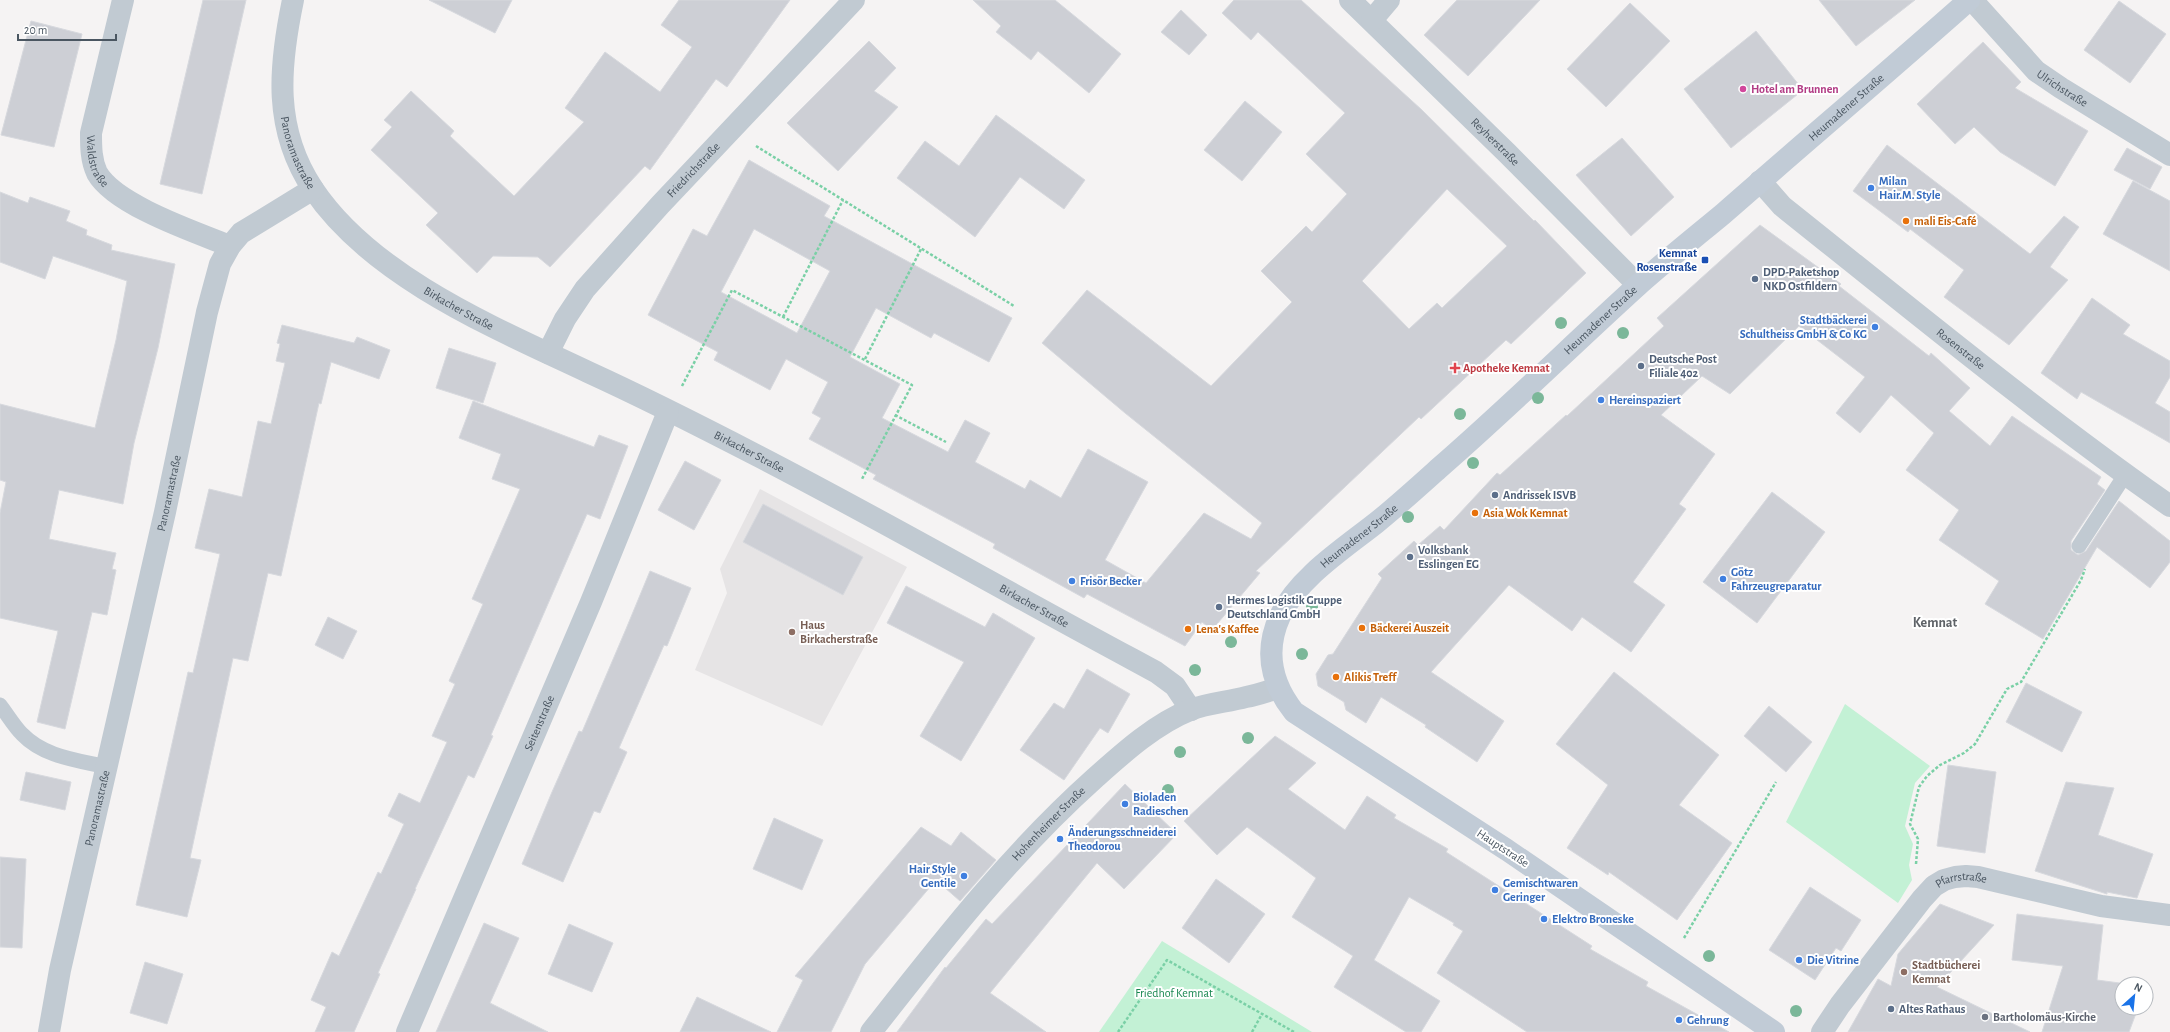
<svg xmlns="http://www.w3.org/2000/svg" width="2170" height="1032" font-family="'Alegreya Sans',sans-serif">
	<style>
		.education { fill: #e6e4e5 }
		.green { fill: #c3f1d5 }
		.building { fill: #cdcfd5; stroke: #d7d9de; fill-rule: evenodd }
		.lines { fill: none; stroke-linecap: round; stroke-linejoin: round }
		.path { stroke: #7ad0a6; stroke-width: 2.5; stroke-dasharray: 3 2; stroke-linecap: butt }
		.service { stroke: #c1cad2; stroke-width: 15 }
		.minor { stroke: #c1cad2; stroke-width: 22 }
		.secondary { stroke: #c1cbd6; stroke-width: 22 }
		.tree { fill: #7bb799 }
		.hotel-dot { fill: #d1479c; stroke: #fff; stroke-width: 1.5 }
		.shop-dot { fill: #3f7fe0; stroke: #fff; stroke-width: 1.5 }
		.food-dot { fill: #e8710a; stroke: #fff; stroke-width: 1.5 }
		.transit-dot { fill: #1a4fb4; stroke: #fff; stroke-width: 1.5 }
		.service-dot { fill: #5c6f8a; stroke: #fff; stroke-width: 1.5 }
		.health-dot { fill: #e0444e; stroke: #fff; stroke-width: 1.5 }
		.education-dot { fill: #8d6e63; stroke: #fff; stroke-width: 1.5 }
		.worship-dot { fill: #6b7280; stroke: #fff; stroke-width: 1.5 }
		.labels { text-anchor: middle; stroke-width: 4; stroke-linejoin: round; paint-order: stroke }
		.street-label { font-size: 12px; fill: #4a5661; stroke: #fff }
		.hotel-label { font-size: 12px; font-weight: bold; fill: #b23c85; stroke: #fff; text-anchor: start }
		.shop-label { font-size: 12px; font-weight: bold; fill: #366cbe; stroke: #fff; text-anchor: start }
		.food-label { font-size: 12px; font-weight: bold; fill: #c56008; stroke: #fff; text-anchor: start }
		.transit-label { font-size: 12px; font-weight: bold; fill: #164399; stroke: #fff; text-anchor: end }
		.service-label { font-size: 12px; font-weight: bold; fill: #4e5e75; stroke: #fff; text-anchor: start }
		.health-label { font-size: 12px; font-weight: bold; fill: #be3a42; stroke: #fff; text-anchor: start }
		.education-label { font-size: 12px; font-weight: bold; fill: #785e54; stroke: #fff; text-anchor: start }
		.park-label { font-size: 12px; fill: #17864f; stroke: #fff }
		.worship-label { font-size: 12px; font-weight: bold; fill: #5b616d; stroke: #fff; text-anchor: start }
		.quarter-label { font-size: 14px; font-weight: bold; fill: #5f6368; stroke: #fff }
	</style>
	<rect width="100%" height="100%" fill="#f5f3f3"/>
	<path class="education" d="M760,489L907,567L822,726L695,670L727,593L720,569Z"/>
	<g class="green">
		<path d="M1845,704L1930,766L1915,783L1905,826L1913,844L1909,865L1912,880L1898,903L1786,822Z"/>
		<path d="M1162,941L1312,1032H1099Z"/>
	</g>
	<g class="building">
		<path d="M203,0H246L202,194L160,184Z"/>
		<path d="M429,0H512L495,33Z"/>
		<path d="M679,0H790L727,87L716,79L650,170L645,166L550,267L538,257L493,256L477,273L426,225L438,213L371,150L392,127L384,120L411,91L454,131L450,136L514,196L584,122L565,108L605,52L660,92L692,47L661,25Z"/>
		<path d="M973,0H1055L1121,54L1089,93L1038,51L1031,60L996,32L1001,26Z"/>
		<path d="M1234,0H1301L1422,110L1534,221L1535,220L1586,273L1511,344L1506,340L1421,419L1419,417L1256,571L1260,573L1212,630L1202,622L1185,646L1087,594L1084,598L993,548L995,544L873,479L876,475L809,439L821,418L812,413L828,382L786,359L770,390L714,360L718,352L648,315L693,229L707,236L749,160L830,206L824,216L1012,318L989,362L934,333L931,338L876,308L850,357L900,384L882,418L948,452L965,420L990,433L975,462L1025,489L1030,480L1061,498L1088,449L1148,482L1105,560L1146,583L1204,513L1251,539L1262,523L1125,413L1042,343L1087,290L1211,386L1292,302L1261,271L1306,226L1312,232L1347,194L1306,154L1345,113L1258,32L1251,40L1222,13ZM1447,189L1507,246L1442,308L1437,303L1409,329L1362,281ZM754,229L830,271L797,333L721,292Z"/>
		<path d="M1457,0H1540L1468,76L1424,35Z"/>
		<path d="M1819,0H1915L1856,46Z"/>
		<path d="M2119,1L2166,34L2130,83L2084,50Z"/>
		<path d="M1630,3L1670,41L1606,107L1567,69Z"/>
		<path d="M1181,10L1207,35L1189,55L1161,32Z"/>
		<path d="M31,21L82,34L54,147L1,135Z"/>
		<path d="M1756,31L1803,90L1731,148L1684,89Z"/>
		<path d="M869,41L896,68L874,91L898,107L838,171L787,123Z"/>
		<path d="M1983,42L2021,82L2015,88L2088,131L2055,186L2000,152L1974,127L1955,144L1917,104Z"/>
		<path d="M1245,101L1282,132L1242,181L1204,150Z"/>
		<path d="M996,115L1085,180L1064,209L1020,177L975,237L897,178L925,141L959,166Z"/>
		<path d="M1622,138L1674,197L1631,236L1576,175Z"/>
		<path d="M1887,145L2030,254L2064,216L2079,227L2050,267L2068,280L2009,345L1944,297L1964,270L1910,229L1908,232L1853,191Z"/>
		<path d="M2127,148L2162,167L2150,189L2114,170Z"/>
		<path d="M2133,181L2170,201V271L2103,234Z"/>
		<path d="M0,192L28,203L30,197L70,211L66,221L87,230L86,235L112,245L111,250L175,264L158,348L134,443L123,504L59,490L49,539L116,553L112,569L116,570L107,615L92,612L65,729L37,722L58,631L0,618V513L6,482L0,480V404L95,428L116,340L127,281L53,256L45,279L0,262Z"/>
		<path d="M1760,225L1841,284L1839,286L1929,356L1931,353L1970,388L1949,411L1990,446L2012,416L2101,477L2097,484L2105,490L2071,541V550L2078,555L2086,551L2119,501L2170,541V562L2150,588L2097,547L2043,639L1985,604L1999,581L1939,540L1959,510L1906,470L1934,433L1891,395L1860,433L1836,413L1865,377L1799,326L1730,394L1702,376L1661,415L1715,454L1679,504L1686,509L1633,582L1665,605L1631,652L1582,617L1572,631L1509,585L1431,672L1504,721L1477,762L1425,727L1426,725L1381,697L1366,723L1346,710L1344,702L1318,686L1316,674L1328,655L1333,654L1382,578L1378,574L1414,541L1418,545L1440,526L1444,530L1497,473L1500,475L1566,415L1567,416L1664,326L1657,318Z"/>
		<path d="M2092,298L2130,325L2123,334L2170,361V377L2155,403L2170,412V443L2081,392L2077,399L2041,373Z"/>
		<path d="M282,325L354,343L357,337L390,350L379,379L331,362L321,404L319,403L281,576L268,573L248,661L233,658L190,858L201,860L187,917L136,905L188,672L193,673L220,554L195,548L209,489L242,497L258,421L271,424L285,363L276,361L280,344L277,343Z"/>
		<path d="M449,348L496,363L483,403L436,388Z"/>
		<path d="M473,401L594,447L599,435L628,446L600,519L587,514L491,735L493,736L474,778L468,775L415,889H416L378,973L380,974L354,1032H315L326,1007L311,1000L332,952L339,956L378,872L381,874L404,824L388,816L399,793L420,803L447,742L432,736L455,684L449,681L483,604L472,599L520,489L492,479L501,454L459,438Z"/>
		<path d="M685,461L721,480L694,530L658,510Z"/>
		<path d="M1772,492L1825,532L1757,623L1703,582Z"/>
		<path d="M763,504L863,557L843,595L743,542Z"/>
		<path d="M650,571L691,588L667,646L664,645L619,748L627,752L600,813L594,811L563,882L522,864L552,792L579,731L582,732L626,629Z"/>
		<path d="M906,586L985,627L993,613L1035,638L961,761L920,736L964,662L887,623Z"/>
		<path d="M328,617L357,631L343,659L315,645Z"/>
		<path d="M1087,669L1130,694L1108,733L1100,728L1064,780L1020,750L1054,703L1064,709Z"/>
		<path d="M1614,672L1719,755L1679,805L1732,843L1677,920L1609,872L1608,875L1567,848L1608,785L1556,744Z"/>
		<path d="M2026,683L2082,712L2062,752L2006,722Z"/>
		<path d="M1769,706L1812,742L1786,772L1744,736Z"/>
		<path d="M1275,736L1316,763L1288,789L1345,830L1367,796L1396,815L1394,818L1448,849L1446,852L1592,946L1590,949L1648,982L1646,986L1729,1032H1527L1437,973L1463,931L1453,925L1454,923L1409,897L1374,960L1440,1001L1421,1032H1406L1334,987L1353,956L1292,917L1316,878L1247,827L1217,855L1184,821Z"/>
		<path d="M1948,765L1996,772L1985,853L1937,846Z"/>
		<path d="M26,772L71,782L65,810L20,800Z"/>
		<path d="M2066,782L2114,788L2098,835L2153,854L2137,898L2107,892V894L2035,871Z"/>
		<path d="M1125,784L1177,834L1124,889L1097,863L990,993L1046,1032H897L945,967L946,968L986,919L992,924Z"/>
		<path d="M774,818L823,840L802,890L753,869Z"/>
		<path d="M921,827L951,846L961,832L996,860L960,901L936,880L865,964L831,1032H777L803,980L795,976Z"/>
		<path d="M0,857L26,859L22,948L0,947Z"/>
		<path d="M1216,879L1265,914L1229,963L1182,928Z"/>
		<path d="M1810,887L1861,920L1841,951L1836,948L1815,980L1769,950Z"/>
		<path d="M1940,904L1994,925L1937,987L2030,1032H1848L1878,979L1891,986L1898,954Z"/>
		<path d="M2017,914L2103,925L2097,980L2127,984H2122V1008H2138L2129,1032H2042L2063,966L2012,960Z"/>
		<path d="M484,923L519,938L490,1003L548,1032H436Z"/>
		<path d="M569,924L613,943L592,992L548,974Z"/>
		<path d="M145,962L183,974L167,1024L130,1013Z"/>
		<path d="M697,997L771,1032H680Z"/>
	</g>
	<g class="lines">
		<g class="path">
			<path d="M756,146L1014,306"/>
			<path d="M783,317L843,200"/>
			<path d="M865,359L921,249"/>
			<path d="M682,386L732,290L912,385L862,479"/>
			<path d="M895,415L946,442"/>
			<path d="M1916,864L1918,839L1910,824L1919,787L1927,776L1940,765L1964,753L1975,744L2007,689L2021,682L2081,580L2085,569"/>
			<path d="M1684,938L1776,782"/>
			<path d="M1118,1032L1167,960L1294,1032"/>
			<path d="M1252,1032L1262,1014"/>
		</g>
		<g class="service">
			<path d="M2079,546L2125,475"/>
			<path d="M0,705C7,714 14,726 22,734C44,757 77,760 107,767"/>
		</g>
		<g class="minor">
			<path id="s1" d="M123,0L91,133C91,147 91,160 97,173C115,205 195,232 230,246"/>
			<path id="s2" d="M293,0C279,67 273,129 313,189C372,277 495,328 588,372C645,398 702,427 758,456C884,521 1007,592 1132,659L1156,672L1175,686L1191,710"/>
			<path id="s3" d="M1350,0L1507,153L1638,285"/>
			<path id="s4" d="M1972,0L2036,71L2061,88L2170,155"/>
			<path d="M1372,20L1389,0"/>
			<path id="s5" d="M1760,181L1782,206C1910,308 2036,412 2170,506"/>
			<path id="s6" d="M548,353L565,319L585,289L660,205L854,0"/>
			<path id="s7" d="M49,1032L60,970L165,512L207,312L220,264L230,246L241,233L313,189"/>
			<path id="s8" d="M407,1032L591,602L668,412"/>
			<path id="s9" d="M871,1032C941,943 1010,854 1095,778C1123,753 1155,724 1190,710C1208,703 1228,702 1246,697C1257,695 1268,691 1278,688"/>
			<path id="s10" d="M1822,1032L1840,1005L1922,899L1934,886L1944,880L1955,877L1966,876L1978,877L2101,906L2170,915"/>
		</g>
		<path class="secondary" id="s11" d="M1774,1032L1507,850L1294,712C1271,683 1264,651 1280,616C1298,578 1343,549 1376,523C1397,506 1418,487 1438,469C1506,410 1570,347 1636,287C1664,262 1694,238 1723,214C1805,142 1888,72 1969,0"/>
	</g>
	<g class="tree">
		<circle cx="1561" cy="323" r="6"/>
		<circle cx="1623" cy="333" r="6"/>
		<circle cx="1538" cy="398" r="6"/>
		<circle cx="1460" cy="414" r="6"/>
		<circle cx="1473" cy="463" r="6"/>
		<circle cx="1408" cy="517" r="6"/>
		<circle cx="1312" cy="607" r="6"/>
		<circle cx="1231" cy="642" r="6"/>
		<circle cx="1302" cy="654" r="6"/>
		<circle cx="1195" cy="670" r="6"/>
		<circle cx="1248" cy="738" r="6"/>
		<circle cx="1180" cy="752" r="6"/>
		<circle cx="1168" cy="790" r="6"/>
		<circle cx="1709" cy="956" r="6"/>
		<circle cx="1796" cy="1011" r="6"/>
	</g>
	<circle class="hotel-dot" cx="1743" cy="89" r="4"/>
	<g class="shop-dot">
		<circle cx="1871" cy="188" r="4"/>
		<circle cx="1875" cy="327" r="4"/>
		<circle cx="1601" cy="400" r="4"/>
		<circle cx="1723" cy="579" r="4"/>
		<circle cx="1072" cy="581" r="4"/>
		<circle cx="1125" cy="804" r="4"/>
		<circle cx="1060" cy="839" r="4"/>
		<circle cx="964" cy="876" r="4"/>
		<circle cx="1495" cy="890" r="4"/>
		<circle cx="1544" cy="919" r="4"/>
		<circle cx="1799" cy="960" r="4"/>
		<circle cx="1679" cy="1020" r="4"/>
	</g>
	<g class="food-dot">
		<circle cx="1906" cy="221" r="4"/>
		<circle cx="1475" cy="513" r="4"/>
		<circle cx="1362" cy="628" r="4"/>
		<circle cx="1188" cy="629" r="4"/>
		<circle cx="1336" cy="677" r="4"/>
	</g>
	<rect class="transit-dot" x="1701" y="256" width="8" height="8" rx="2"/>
	<g class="service-dot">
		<circle cx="1755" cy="279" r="4"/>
		<circle cx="1641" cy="366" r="4"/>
		<circle cx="1495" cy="495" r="4"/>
		<circle cx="1410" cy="557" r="4"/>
		<circle cx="1219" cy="607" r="4"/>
		<circle cx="1891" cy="1009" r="4"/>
	</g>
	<path class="health-dot" d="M1453 362h4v4h4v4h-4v4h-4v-4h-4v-4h4z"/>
	<g class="education-dot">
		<circle cx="792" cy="632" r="4"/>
		<circle cx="1904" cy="972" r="4"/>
	</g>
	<circle class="worship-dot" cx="1985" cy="1017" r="4"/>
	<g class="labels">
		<g class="street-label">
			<text dy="4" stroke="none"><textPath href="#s4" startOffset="127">Ulrichstraße</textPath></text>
			<text dy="4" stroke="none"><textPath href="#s11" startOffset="1442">Heumadener Straße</textPath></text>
			<text dy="4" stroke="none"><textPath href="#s3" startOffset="203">Reyherstraße</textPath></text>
			<text dy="4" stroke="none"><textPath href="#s2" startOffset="156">Panoramastraße</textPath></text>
			<text dy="4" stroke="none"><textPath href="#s1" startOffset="166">Waldstraße</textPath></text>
			<text dy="4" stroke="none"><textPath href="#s6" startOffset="235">Friedrichstraße</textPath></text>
			<text dy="4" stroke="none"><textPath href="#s2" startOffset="386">Birkacher Straße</textPath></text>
			<text dy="4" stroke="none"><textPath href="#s11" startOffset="1117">Heumadener Straße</textPath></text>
			<text dy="4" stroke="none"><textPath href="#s5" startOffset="262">Rosenstraße</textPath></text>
			<text dy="4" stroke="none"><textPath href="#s2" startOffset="710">Birkacher Straße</textPath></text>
			<text dy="4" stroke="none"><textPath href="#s7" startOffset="552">Panoramastraße</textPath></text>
			<text dy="4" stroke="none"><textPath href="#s11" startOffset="793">Heumadener Straße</textPath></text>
			<text dy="4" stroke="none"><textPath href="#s2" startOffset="1034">Birkacher Straße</textPath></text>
			<text dy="4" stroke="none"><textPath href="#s8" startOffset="336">Seitenstraße</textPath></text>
			<text dy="4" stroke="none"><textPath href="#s7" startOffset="229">Panoramastraße</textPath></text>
			<text dy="4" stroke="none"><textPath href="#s9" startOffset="274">Hohenheimer Straße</textPath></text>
			<text transform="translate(1503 848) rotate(33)" y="4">Hauptstraße</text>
			<text dy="4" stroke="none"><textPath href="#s10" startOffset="213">Pfarrstraße</textPath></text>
		</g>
		<g class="hotel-label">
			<text x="1751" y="93">Hotel am Brunnen</text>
		</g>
		<g class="shop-label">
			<text x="1879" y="185">Milan<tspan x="1879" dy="14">Hair.M. Style</tspan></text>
			<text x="1867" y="324" text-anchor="end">Stadtbäckerei<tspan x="1867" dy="14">Schultheiss GmbH &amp; Co KG</tspan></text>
			<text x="1609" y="404">Hereinspaziert</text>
			<text x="1731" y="576">Götz<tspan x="1731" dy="14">Fahrzeugreparatur</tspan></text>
			<text x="1080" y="585">Frisör Becker</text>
			<text x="1133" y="801">Bioladen<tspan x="1133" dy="14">Radieschen</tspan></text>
			<text x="1068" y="836">Änderungsschneiderei<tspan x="1068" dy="14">Theodorou</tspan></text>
			<text x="956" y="873" text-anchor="end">Hair Style<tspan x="956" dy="14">Gentile</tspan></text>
			<text x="1503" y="887">Gemischtwaren<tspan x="1503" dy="14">Geringer</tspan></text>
			<text x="1552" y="923">Elektro Broneske</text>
			<text x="1807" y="964">Die Vitrine</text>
			<text x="1687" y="1024">Gehrung</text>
		</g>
		<g class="food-label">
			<text x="1914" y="225">mali Eis-Café</text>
			<text x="1483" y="517">Asia Wok Kemnat</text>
			<text x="1370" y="632">Bäckerei Auszeit</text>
			<text x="1196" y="633">Lena's Kaffee</text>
			<text x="1344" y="681">Alikis Treff</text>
		</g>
		<g class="transit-label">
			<text x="1697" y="257">Kemnat<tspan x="1697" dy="14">Rosenstraße</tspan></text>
		</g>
		<g class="service-label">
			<text x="1763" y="276">DPD-Paketshop<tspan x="1763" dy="14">NKD Ostfildern</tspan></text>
			<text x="1649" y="363">Deutsche Post<tspan x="1649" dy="14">Filiale 402</tspan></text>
			<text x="1503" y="499">Andrissek ISVB</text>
			<text x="1418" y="554">Volksbank<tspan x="1418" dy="14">Esslingen EG</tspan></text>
			<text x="1227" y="604">Hermes Logistik Gruppe<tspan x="1227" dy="14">Deutschland GmbH</tspan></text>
			<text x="1899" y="1013">Altes Rathaus</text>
		</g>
		<g class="health-label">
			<text x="1463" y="372">Apotheke Kemnat</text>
		</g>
		<g class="education-label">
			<text x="800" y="629">Haus<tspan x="800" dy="14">Birkacherstraße</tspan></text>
			<text x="1912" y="969">Stadtbücherei<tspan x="1912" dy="14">Kemnat</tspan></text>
		</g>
		<g class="park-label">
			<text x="1174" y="997">Friedhof Kemnat</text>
		</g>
		<g class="worship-label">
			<text x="1993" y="1021">Bartholomäus-Kirche</text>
		</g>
		<g class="quarter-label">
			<text x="1935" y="627">Kemnat</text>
		</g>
	</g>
	<g transform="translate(2134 996) rotate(27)"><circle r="19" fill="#ffffff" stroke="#b7bbc0"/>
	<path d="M0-3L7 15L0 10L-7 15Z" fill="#1a73e8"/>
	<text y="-6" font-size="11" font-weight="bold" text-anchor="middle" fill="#4a5661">N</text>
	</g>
	<path d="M18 34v6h98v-6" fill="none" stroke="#4a5661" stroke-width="2"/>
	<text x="24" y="34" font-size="12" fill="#4a5661" stroke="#ffffff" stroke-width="3" paint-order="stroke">20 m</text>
</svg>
